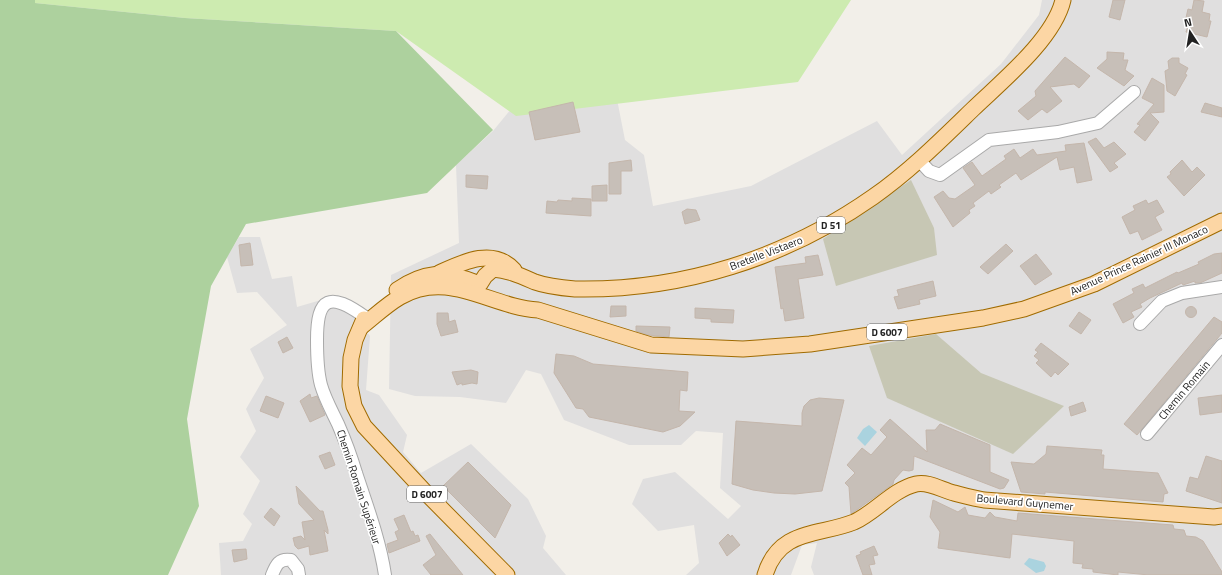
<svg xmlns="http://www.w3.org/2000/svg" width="1222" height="575" font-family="'Titillium Web',sans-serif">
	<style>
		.residential { fill: #e0dfdf }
		.construction { fill: #c7c7b4 }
		.grass { fill: #cdebb0 }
		.forest { fill: #add19e }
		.water { fill: #aad3df }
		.building { fill: #c7bfb8; stroke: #c4b6ab }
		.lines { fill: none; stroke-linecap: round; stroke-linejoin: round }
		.minor-casing { stroke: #a9a9a9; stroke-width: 14 }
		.major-casing { stroke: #a06b00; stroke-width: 17 }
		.minor { stroke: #fff; stroke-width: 12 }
		.major { stroke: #fcd6a4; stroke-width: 15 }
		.labels { text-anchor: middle; stroke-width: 3.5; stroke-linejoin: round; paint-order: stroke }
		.shield { fill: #fff; stroke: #646464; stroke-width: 1 }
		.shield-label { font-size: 10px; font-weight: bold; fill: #222 }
		.street-label { font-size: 11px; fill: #222; stroke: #fff }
	</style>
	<rect width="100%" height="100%" fill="#f2efe9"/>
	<g class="residential">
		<path d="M1042,0H1222V575H814L811,567L817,543L802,545L791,575H686L699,563L694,525L658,531L632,504L643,479L675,472L728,519L741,506L720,488L723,433L696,431L681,445H629L564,420L541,374L526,370L506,403L460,397L415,396L389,389L391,275L459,243L456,165L493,131L521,97L613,79L625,140L644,155L653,206L751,186L877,121L902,155L1001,64L1039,15Z"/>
		<path d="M239,237H260L272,279L292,276L297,307L338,295L370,336L366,390L379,395L407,435L403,452L421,473L471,444L528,499L546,536L543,548L566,575H221L219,543L243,541L252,524L243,514L260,481L240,457L256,431L246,409L264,378L250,349L287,325L257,292L237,293L227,257Z"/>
	</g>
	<g class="construction">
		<path d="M911,180L934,228L937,255L836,286L823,239Z"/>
		<path d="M936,334L981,373L1064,406L1013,454L887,398L869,346Z"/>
	</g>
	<path class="grass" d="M35,0H851L798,82L516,116L396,31L185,18L35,3Z"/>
	<path class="forest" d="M0,0H35V3L185,18L396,31L493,130L427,193L246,224L211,286L187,419L199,506L168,575H0Z"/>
	<g class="water">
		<path d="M869,425L877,432L865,446L857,438L863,429Z"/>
		<path d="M1029,558L1044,562L1046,566L1044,571L1036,573L1024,564Z"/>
	</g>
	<g class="building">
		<path d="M1113,0H1125L1120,20L1109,17Z"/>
		<path d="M1194,0L1204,1L1202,12L1210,14L1209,21H1211L1207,37L1186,32L1189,23L1185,22L1188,9L1192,10Z"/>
		<path d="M1107,52L1124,53L1123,60H1128L1125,70L1134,76L1124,86L1097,68L1107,59Z"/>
		<path d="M1065,57L1090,76L1079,88L1074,84L1050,87L1062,101L1047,113L1042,109L1028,120L1018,111L1036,96L1035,91Z"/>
		<path d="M1172,58H1179V63L1188,68L1185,74L1187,75L1175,96L1167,91L1165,71L1169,69L1168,61Z"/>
		<path d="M1152,78L1164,85V112L1150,113L1159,122L1145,141L1134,132L1140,125L1137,124L1154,104L1142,98Z"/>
		<path d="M573,102L580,132L535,140L529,112Z"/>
		<path d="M1205,103L1222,108V117L1201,112Z"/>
		<path d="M1096,138L1104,148L1114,142L1126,154L1114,163L1118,167L1110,172L1088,142Z"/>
		<path d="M1084,143L1092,180L1077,183L1074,167L1060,170L1057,157L1021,180L1016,173L999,185L1001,187L991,194L989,191L973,203L975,206L969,210L970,213L953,227L934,197L943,191L949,198L955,199L975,185L963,168L972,162L982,176L1006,159L1004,156L1014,149L1020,158L1033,149L1037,155L1066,151L1065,145Z"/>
		<path d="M631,160L632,171H621V194H609V163Z"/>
		<path d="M1182,160L1192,172L1197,167L1205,175L1184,196L1167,177L1171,174L1170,172Z"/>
		<path d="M466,175L488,176L487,189L466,187Z"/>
		<path d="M607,185V201H592V186Z"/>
		<path d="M572,198L591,199V216L546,213L547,201L557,202L558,200L572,201Z"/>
		<path d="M1146,200L1148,204L1157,200L1164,212L1155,217L1162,230L1142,240L1138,231L1130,234L1122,217L1135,210L1133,206Z"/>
		<path d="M687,209L696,210L700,220L685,224L682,212Z"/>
		<path d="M250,243L253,265L241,266L239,245Z"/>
		<path d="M1006,244L1013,251L988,274L980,267Z"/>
		<path d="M1222,253V273L1200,283H1195V281L1183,285L1182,283L1150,298L1140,304L1142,307L1131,312L1134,317L1123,323L1113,304L1134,293L1132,289L1143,284L1145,288L1177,272L1178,273L1199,264L1198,262L1214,254Z"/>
		<path d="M1036,254L1052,274L1035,285L1020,266Z"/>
		<path d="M818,255L823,275L798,279L804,318L785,321L783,308L781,309L775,267L806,263L805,257Z"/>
		<path d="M933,281L936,296L919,300L920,304L898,309L894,297L899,296L897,290Z"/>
		<path d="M611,306H626V316L610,317Z"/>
		<circle cx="1191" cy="312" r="5.5"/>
		<path d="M695,308L734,310L733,323L711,322V319L695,318Z"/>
		<path d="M1079,312L1091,320L1081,334L1069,326Z"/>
		<path d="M437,313H448L449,322L455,320L458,332L441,336L437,324Z"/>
		<path d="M1214,317L1222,322V333L1137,435L1124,424Z"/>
		<path d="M636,326L670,327L669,337L648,335L636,331Z"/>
		<path d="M287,337L293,348L283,353L278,342Z"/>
		<path d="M1041,343L1069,364L1058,375L1055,372L1051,377L1036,363L1039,360L1034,356L1038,352L1035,350Z"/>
		<path d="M556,354L574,356L593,364L688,372L687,391L680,390L679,411L695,412L680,426L663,432L589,417L583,409L576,408L554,373Z"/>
		<path d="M471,370L478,372L477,384L472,383L462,385V383L457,385L452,372Z"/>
		<path d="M310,394L311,398L317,396L325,415L310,422L300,401Z"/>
		<path d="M1222,395V412L1200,415L1198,398Z"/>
		<path d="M266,396L284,403L278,418L260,411Z"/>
		<path d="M819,398L844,400L822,491L795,494L774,493L753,490L732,484L736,421L802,426V413L804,406L810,400Z"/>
		<path d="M1083,402L1086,411L1071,416L1069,407Z"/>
		<path d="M890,419L927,452L926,430H935L940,424L990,445V472L1009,480L1004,488L1000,489L914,456L913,470L909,471L903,470L894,480L893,484L851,514L849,487L845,483L855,473L847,465L862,448L871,455L887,437L880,430Z"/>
		<path d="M1047,446L1102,450L1101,455H1104L1103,469L1158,473L1168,493L1164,494L1163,502L1045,492V494L1021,492L1011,462L1034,464L1046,454Z"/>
		<path d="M330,452L335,465L325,469L319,456Z"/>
		<path d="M1206,456L1222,461V503L1186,491L1190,477L1198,479Z"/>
		<path d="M468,462L511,505L495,538L443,486Z"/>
		<path d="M296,486L320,511H323L328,530V534L324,530L328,551L310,555L309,546L298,549L295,546L293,538L301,536L305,540L302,522L314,520L299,504Z"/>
		<path d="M933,500L958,512L965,507L968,515L985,518L990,512L995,517L1017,521L1018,513L1173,525L1174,529L1184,530L1186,536L1196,537L1203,541L1222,572V575H1149L1118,572V575L1093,572V569L1082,568L1083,564L1073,563L1074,541L1012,534L1010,558L938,548L940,532L930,517Z"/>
		<path d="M271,508L280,516L274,526L264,517Z"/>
		<path d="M404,515L411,532L413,531L415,536L418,535L420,541L389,553L387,544L398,540L395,532L399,530L394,519Z"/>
		<path d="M430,534L463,575H431L423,565L436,555L426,536Z"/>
		<path d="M728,534L731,537L732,535L740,545L727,556L719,543Z"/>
		<path d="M874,546L878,555L873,556L875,564L869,565L872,575H863L856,556L861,554L860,552Z"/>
		<path d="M246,549L247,559L234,562L232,550Z"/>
	</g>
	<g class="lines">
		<defs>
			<g id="minor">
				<path d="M919,160L929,171L940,175L989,140L1058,132L1098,123L1134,92"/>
				<path d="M365,317C330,292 317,296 317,340C317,355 317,370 321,385C325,399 332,411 338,424C345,440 351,456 356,473C367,506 380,541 385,575"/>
				<path d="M1140,324L1162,301L1182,293L1222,287"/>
				<path d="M1147,434L1222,345"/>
				<path d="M272,575C276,565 279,558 291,560L298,569L299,575"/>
			</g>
			<g id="major">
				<path d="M439,273C463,262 493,247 514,270"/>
				<path d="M461,283L471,286L480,284L485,276L493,269C508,270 521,276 535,282C546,286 563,288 575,289C682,291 786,258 873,197C909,172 941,140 973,109C1001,82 1054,39 1063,0"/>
				<path d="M397,290C423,272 444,270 474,282"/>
				<path d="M364,319L355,340L351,358L350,386L354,406L364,426L427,494L507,575"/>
				<path d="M361,327C374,317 386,305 400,297C449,269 490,307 538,310L651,345L743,349L810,344L983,318L1024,309L1094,284L1222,221"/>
				<path d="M765,575C779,528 820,536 854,522C876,512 892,490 916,484C928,481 942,490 954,493C964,496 974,498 984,500L1214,517L1222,516"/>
			</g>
		</defs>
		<use href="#minor" class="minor-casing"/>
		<use href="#major" class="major-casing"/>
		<use href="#minor" class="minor"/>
		<use href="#major" class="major"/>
	</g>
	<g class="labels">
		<g class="shield">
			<rect x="817" y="217" width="28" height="16" rx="3"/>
			<rect x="867" y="324" width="40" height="16" rx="3"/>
			<rect x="407" y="486" width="40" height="16" rx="3"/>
		</g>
		<g class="shield-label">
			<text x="831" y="229">D 51</text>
			<text x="887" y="336">D 6007</text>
			<text x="427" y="498">D 6007</text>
		</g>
		<g class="street-label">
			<text transform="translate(766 253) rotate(-21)" y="4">Bretelle Vistaero</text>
			<text transform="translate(1139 260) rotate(-25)" y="4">Avenue Prince Rainier III Monaco</text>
			<text transform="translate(1184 390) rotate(-50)" y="4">Chemin Romain</text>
			<text transform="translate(359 487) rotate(72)" y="4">Chemin Romain Supérieur</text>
			<text transform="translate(1025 502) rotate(5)" y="4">Boulevard Guynemer</text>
		</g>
	</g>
	<g transform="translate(1190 32) rotate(348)" stroke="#ffffff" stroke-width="3" paint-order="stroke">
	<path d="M0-3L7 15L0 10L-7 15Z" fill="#222222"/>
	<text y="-6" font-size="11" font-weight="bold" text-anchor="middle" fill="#222222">N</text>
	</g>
</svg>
